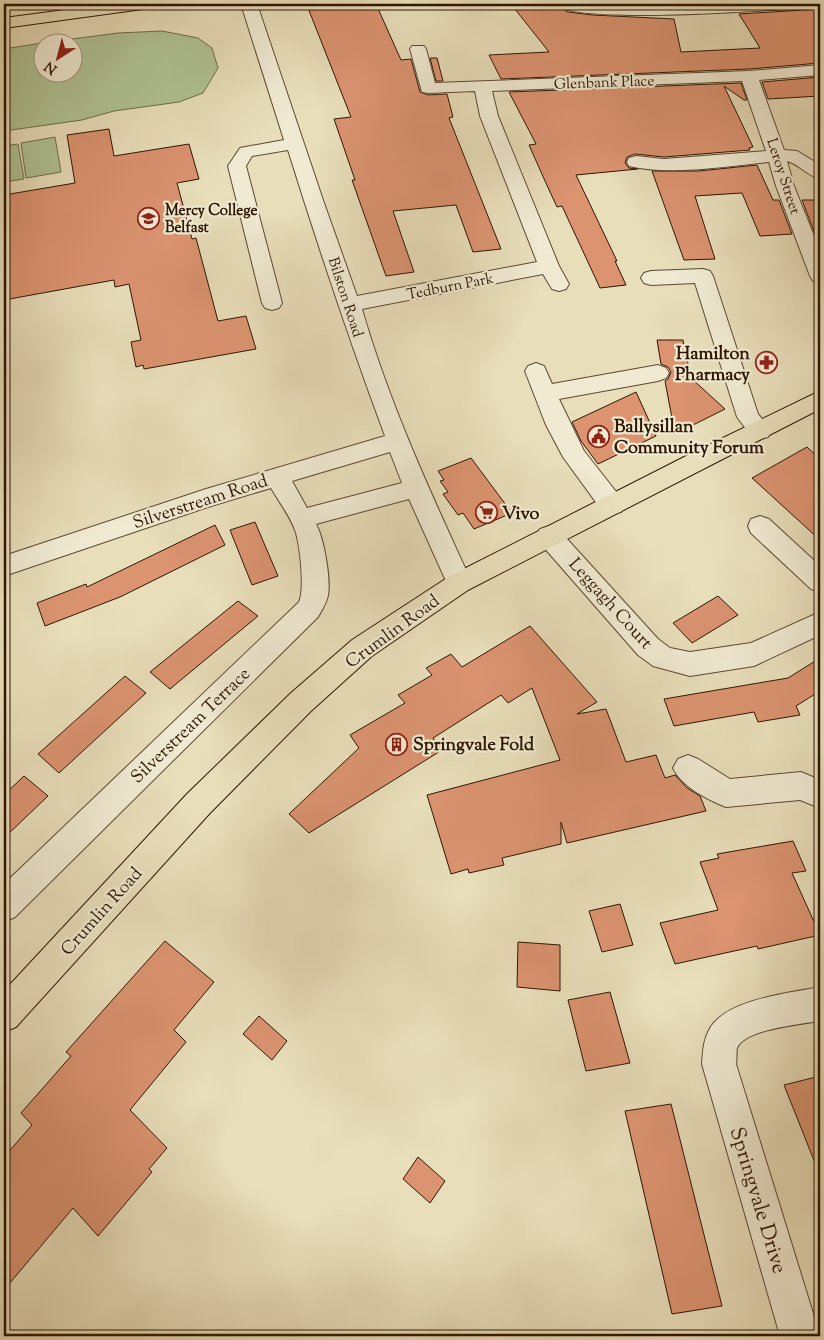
<svg xmlns="http://www.w3.org/2000/svg" width="824" height="1340" font-family="'Sorts Mill Goudy',serif">
	<style>
		.green { fill: #b0c294; stroke: #6e6c4c }
		.building { fill: #db9370; stroke: #2d1603 }
		.lines { fill: none; stroke-linecap: round; stroke-linejoin: round }
		.minor-casing { stroke: #5c4831; stroke-width: 2 }
		.major-casing { stroke: #2d1603; stroke-width: 2 }
		.highway-casing { stroke: #2d1603; stroke-width: 2 }
		.minor { fill: #f0ead2; fill-rule: evenodd }
		.major { fill: #e8deba; fill-rule: evenodd }
		.highway { fill: #e8deba; fill-rule: evenodd }
		.labels { text-anchor: middle; stroke-width: 4.5; stroke-linejoin: round; paint-order: stroke }
		.far-street-label { font-size: 15px; fill: #2d1603; stroke: #f0ead2 }
		.far-poi-label { font-size: 15px; font-weight: bold; fill: #2d1603; stroke: #f0ead2; text-anchor: start }
		.poi-label { font-size: 18px; font-weight: bold; fill: #2d1603; stroke: #f0ead2; text-anchor: start }
		.street-label { font-size: 18px; fill: #2d1603; stroke: #f0ead2 }
		.near-street-label { font-size: 21px; fill: #2d1603; stroke: #f0ead2 }
	</style>
	<rect width="100%" height="100%" fill="#e8deba"/>
	<filter id="stains"><feTurbulence type="fractalNoise" baseFrequency=".004" numOctaves="4"/><feColorMatrix values="0 0 0 0 .2 0 0 0 0 .09 0 0 0 0 .02 0 0 0 .5 -.17"/></filter>
	<radialGradient id="worn" r=".72"><stop offset=".6" stop-color="#630" stop-opacity="0"/><stop offset="1" stop-color="#630" stop-opacity=".3"/></radialGradient>
	<g class="green">
		<path d="M162,31L198,38L212,48L218,68L203,93L179,102L114,111L82,120L4,131V49L42,43V72H72V42H49L118,33Z"/>
		<path d="M55,137L61,172L26,178L21,143Z"/>
		<path d="M18,144L24,179L4,182V146Z"/>
	</g>
	<g class="building">
		<path d="M340,4H376L401,60L411,59L420,92L428,95L447,94L453,117L449,118L501,249L473,252L456,205L393,211L414,272L386,276L352,180H355L334,119L351,117L308,8Z"/>
		<path d="M511,4H554L568,12L593,15L674,19L681,52L760,48L739,14L820,9V63L749,69L501,79L489,55L549,52Z"/>
		<path d="M430,58H437L443,81H436Z"/>
		<path d="M820,77V96L768,99L762,82Z"/>
		<path d="M741,83L747,100H744L724,86L753,147L749,148L750,150L664,157L635,154L627,157L625,163L629,168L638,169L576,175L617,261H615L626,285L600,288L562,206L557,207L545,181L529,145L536,144L509,92Z"/>
		<path d="M109,129L114,156L189,144L199,179L177,183L192,239L196,238L218,321L246,316L256,349L144,369L143,365L136,367L131,342L141,340L129,284L115,287L114,280L4,300V195L75,183L67,135Z"/>
		<path d="M757,165L773,200H779L792,234L760,236L742,193L695,196L715,259L684,260L652,171H699Z"/>
		<path d="M802,200H820V234H815Z"/>
		<path d="M657,340H683L691,378L725,409L675,434L665,381L668,379L671,372L668,367L661,364Z"/>
		<path d="M636,392L656,436L598,464L581,441L572,422Z"/>
		<path d="M807,447L820,459V540L752,478Z"/>
		<path d="M471,458L512,513L474,529L463,513L458,515L443,494L448,492L440,481L444,480L438,471Z"/>
		<path d="M255,522L278,576L252,585L230,530Z"/>
		<path d="M215,525L225,545L120,597L45,626L37,603L86,584L87,587Z"/>
		<path d="M718,596L738,615L692,643L673,623Z"/>
		<path d="M238,601L258,616L170,689L150,672Z"/>
		<path d="M530,626L597,702L577,714L606,709L626,762L656,755L665,778L675,775L687,788L700,796L706,811L567,843L561,822V844L502,858L504,865L469,873L468,869L451,874L427,795L560,760L532,688L508,703L501,695L433,738L442,750L309,833L289,814L359,748L350,735L405,703L398,695L432,675L426,668L451,654L462,667Z"/>
		<path d="M820,658V691L796,706L800,715L758,722L754,712L674,726L664,699L788,678Z"/>
		<path d="M125,676L146,693L59,773L38,754Z"/>
		<path d="M24,776L48,796L4,838V795Z"/>
		<path d="M793,841L806,871L792,873L820,935L758,949L757,946L675,964L660,923L718,910L700,862L719,858L717,854Z"/>
		<path d="M620,904L633,945L602,952L589,911Z"/>
		<path d="M165,941L214,982L174,1030L186,1042L130,1110L167,1148L149,1169L152,1172L98,1236L73,1208L4,1290V1157L32,1125L21,1113L71,1056L66,1052Z"/>
		<path d="M518,942L560,945V991L517,987Z"/>
		<path d="M610,992L630,1063L586,1071L568,1000Z"/>
		<path d="M259,1016L287,1041L272,1060L243,1034Z"/>
		<path d="M820,1076V1172L819,1173L784,1085Z"/>
		<path d="M671,1104L722,1306L672,1314L625,1111Z"/>
		<path d="M418,1157L445,1181L430,1203L403,1179Z"/>
	</g>
	<g class="lines">
		<defs>
			<g id="minor">
				<path d="M241,4H257L323,200L357,296L537,262L480,116L475,91L428,93L422,92L410,49L412,46H424L426,49L435,83L749,71L820,65V75L759,80L784,150L797,151L820,165V179C808,176 800,165 787,161L794,186L820,251V282L813,281L810,276L776,186L769,162C727,166 671,176 629,166L627,162L629,158L636,156L664,159L766,151L742,81L492,91L498,116L559,266L569,284L566,289L559,291L552,289L543,274L362,309C389,403 431,494 472,583L468,590L459,593L450,590L409,499L316,524C324,538 331,580 328,595C327,602 322,610 318,617L15,917L4,922V884L299,602C305,589 300,547 296,533C291,517 279,502 271,488L211,506L4,576V556L206,489L385,436C350,342 318,246 288,150L252,156L246,166L282,303L279,308L272,310L265,308L262,303L228,166L240,148L284,140ZM390,452L402,483L307,508L292,481Z"/>
				<path d="M556,4H795L793,7L787,9C755,11 570,24 556,4Z"/>
				<path d="M703,269L710,271L713,276L758,414L772,431L768,437L760,439L752,437L737,417L695,283L651,285L644,283L641,278L644,273L651,271Z"/>
				<path d="M536,363L544,366L552,384L658,365L666,368L669,373L666,378L658,381L559,399L584,451L621,498L624,505L621,512L612,514L603,512L563,457L546,425L525,371L528,366Z"/>
				<path d="M760,516L769,519L820,566V592L811,589L751,533L748,526L751,519Z"/>
				<path d="M549,526L558,529L658,639L670,648L690,652L751,643L820,612V635L754,666L690,676L653,666L638,655L540,543L536,536L540,529Z"/>
				<path d="M688,755L698,759L730,779L801,772L820,780V808L800,800L726,807C708,800 681,786 673,768L678,759Z"/>
				<path d="M820,987V1021C802,1024 745,1029 737,1048C736,1053 737,1060 736,1064L820,1336H780L702,1064C703,1052 703,1041 709,1030C725,999 790,993 820,987Z"/>
			</g>
			<path id="major" d="M820,391V409L468,590L372,656L311,711L209,814L16,1027L4,1032V991L187,794L291,693L352,640L450,576L694,452Z"/>
			<path id="highway" d="M110,4H151L149,7L143,9L4,28V18Z"/>
		</defs>
		<use href="#minor" class="minor-casing"/>
		<use href="#major" class="major-casing"/>
		<use href="#highway" class="highway-casing"/>
		<use href="#minor" class="minor"/>
		<use href="#major" class="major"/>
		<use href="#highway" class="highway"/>
	</g>
	<defs>
		<symbol id="school-ring" viewBox="-11 -11 22 22"><circle r="9.5" fill="#f0ead2" stroke="#8f2418" stroke-width="1.5"/><path d="M0-5L7-2L0 1L-7-2ZM-4 1L0 2.5L4 1V4Q0 6-4 4Z" fill="#8f2418"/></symbol>
		<symbol id="pharmacy-ring" viewBox="-11 -11 22 22"><circle r="9.5" fill="#f0ead2" stroke="#8f2418" stroke-width="1.5"/><path d="M-2-6h4v4h4v4h-4v4h-4v-4h-4v-4h4Z" fill="#8f2418"/></symbol>
		<symbol id="civic-ring" viewBox="-11 -11 22 22"><circle r="9.5" fill="#f0ead2" stroke="#8f2418" stroke-width="1.5"/><path d="M-.6-6.5H3V-4.5H.6V-3L4-1V1h2V6H-6V1h2V-1L-.6-3ZM-1.2 2.5V6h2.4V2.5Z" fill="#8f2418"/></symbol>
		<symbol id="supermarket-ring" viewBox="-11 -11 22 22"><circle r="9.5" fill="#f0ead2" stroke="#8f2418" stroke-width="1.5"/><path d="M-6-5.5h2.5l.6 2H6L4.5 2H-2.5L-4.4-4H-6ZM-1.5 3.2a1.3 1.3 0 1 0 .1 0ZM3 3.2a1.3 1.3 0 1 0 .1 0Z" fill="#8f2418"/></symbol>
		<symbol id="building-ring" viewBox="-11 -11 22 22"><circle r="9.5" fill="#f0ead2" stroke="#8f2418" stroke-width="1.5"/><path d="M-4-6H4V6H1V3H-1V6H-4ZM-2.5-4.3h1.7v1.8h-1.7ZM.8-4.3h1.7v1.8H.8ZM-2.5-1h1.7V.8h-1.7ZM.8-1h1.7V.8H.8Z" fill="#8f2418"/></symbol>
	</defs>
	<g fill-rule="evenodd">
		<use href="#school-ring" x="136" y="206" width="25" height="25"/>
		<use href="#pharmacy-ring" x="754" y="350" width="25" height="25"/>
		<use href="#civic-ring" x="586" y="424" width="25" height="25"/>
		<use href="#supermarket-ring" x="474" y="500" width="25" height="25"/>
		<use href="#building-ring" x="384" y="732" width="25" height="25"/>
	</g>
	<g class="labels">
		<g class="far-street-label">
			<text transform="translate(604 82) rotate(-2)" y="5">Glenbank Place</text>
			<text transform="translate(784 176) rotate(72)" y="5">Leroy Street</text>
			<text transform="translate(450 286) rotate(-11)" y="5">Tedburn Park</text>
			<text transform="translate(346 297) rotate(72)" y="5">Bilston Road</text>
		</g>
		<g class="far-poi-label">
			<text x="165" y="215">Mercy College<tspan x="165" dy="17">Belfast</tspan></text>
		</g>
		<g class="poi-label">
			<text x="750" y="359" text-anchor="end">Hamilton<tspan x="750" dy="21">Pharmacy</tspan></text>
			<text x="614" y="432">Ballysillan<tspan x="614" dy="21">Community Forum</tspan></text>
			<text x="502" y="519">Vivo</text>
			<text x="413" y="750">Springvale Fold</text>
		</g>
		<g class="street-label">
			<text transform="translate(200 501) rotate(-18)" y="6">Silverstream Road</text>
			<text transform="translate(611 603) rotate(48)" y="6">Leggagh Court</text>
			<text transform="translate(392 631) rotate(-36)" y="6">Crumlin Road</text>
			<text transform="translate(190 725) rotate(-44)" y="6">Silverstream Terrace</text>
			<text transform="translate(101 911) rotate(-48)" y="6">Crumlin Road</text>
		</g>
		<g class="near-street-label">
			<text transform="translate(759 1200) rotate(73)" y="7">Springvale Drive</text>
		</g>
	</g>
	<rect width="824" height="1340" fill="none" stroke="#e8deba" stroke-width="20"/>
	<rect x="5" y="5" width="814" height="1330" fill="none" stroke="#2d1603" stroke-width="2.5"/>
	<rect x="10" y="10" width="804" height="1320" fill="none" stroke="#2d1603"/>
	<g transform="translate(58 58) rotate(216)"><circle r="24" fill="#f0ead2" stroke="#a2957f"/>
	<path d="M0-4L9 19L0 12L-9 19Z" fill="#8f2418"/>
	<text y="-8" font-size="14" font-weight="bold" text-anchor="middle" fill="#2d1603">N</text>
	</g>
	<rect width="100%" height="100%" filter="url(#stains)"/>
	<rect width="100%" height="100%" fill="url(#worn)"/>
</svg>
